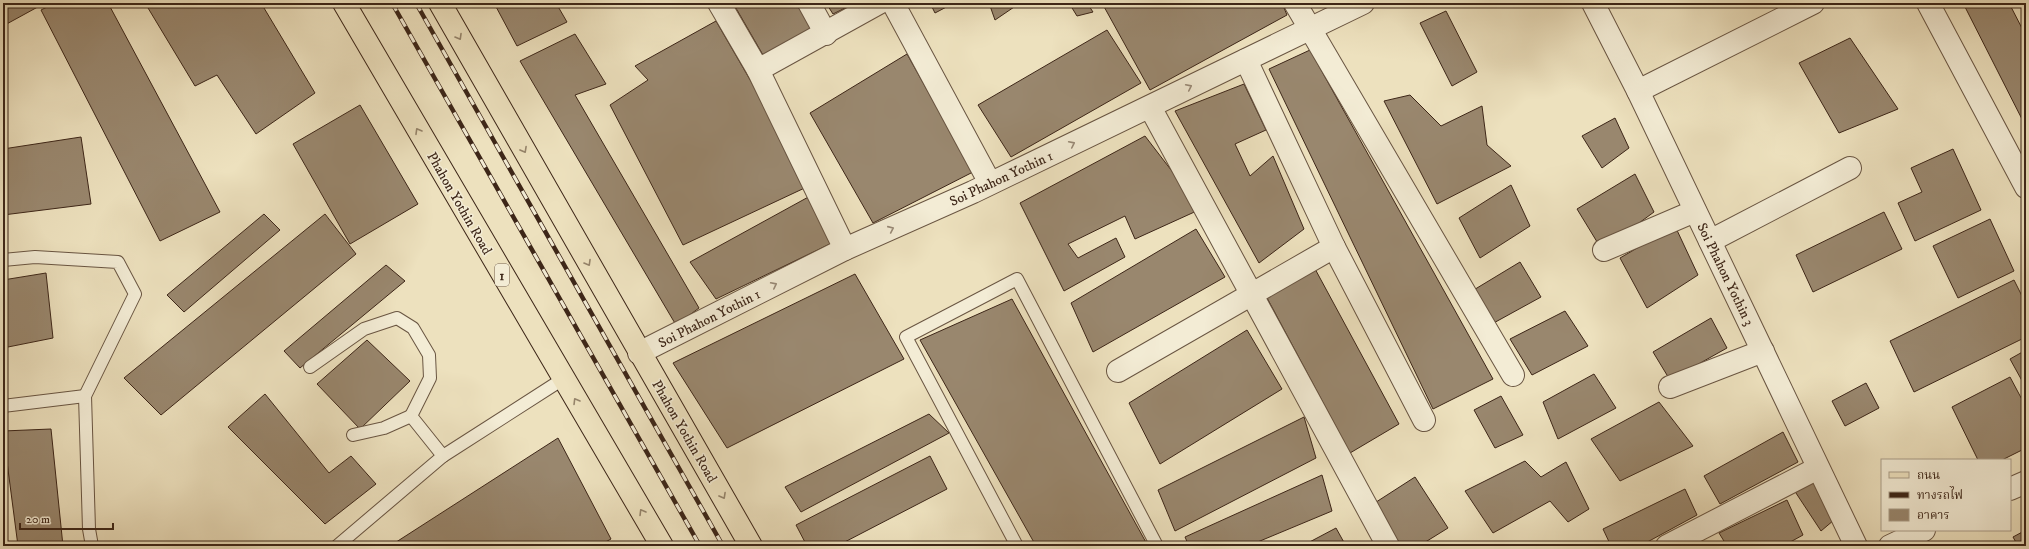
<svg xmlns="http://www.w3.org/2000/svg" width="2029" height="549" font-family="'IM FELL DW Pica','Noto Serif Thai',serif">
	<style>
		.building { fill: #99876e; stroke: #3d2618 }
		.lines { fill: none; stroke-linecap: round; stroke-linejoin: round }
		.lane-casing { stroke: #695542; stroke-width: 14 }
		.street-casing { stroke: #695542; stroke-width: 24 }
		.primary-casing { stroke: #3d2618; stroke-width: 24 }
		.lane { stroke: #f3ecd5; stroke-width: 12 }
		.street { stroke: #f3ecd5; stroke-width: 22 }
		.primary { stroke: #ede1be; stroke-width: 22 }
		.rail-casing { stroke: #3d2618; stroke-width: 4.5 }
		.rail { stroke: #f3ecd5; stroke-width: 3; stroke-dasharray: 9; stroke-linecap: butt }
		.oneway { stroke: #95846b }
		.oneway2 { stroke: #988976 }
		.labels { text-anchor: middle; stroke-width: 3; stroke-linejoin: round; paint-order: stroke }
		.shield { fill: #f3ecd5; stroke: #746151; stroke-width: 1 }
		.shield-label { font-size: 13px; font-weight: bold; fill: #3d2618 }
		.street-label { font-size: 14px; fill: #3d2618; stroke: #f3ecd5 }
	</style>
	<rect width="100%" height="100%" fill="#ede1be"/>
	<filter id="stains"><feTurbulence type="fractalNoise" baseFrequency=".005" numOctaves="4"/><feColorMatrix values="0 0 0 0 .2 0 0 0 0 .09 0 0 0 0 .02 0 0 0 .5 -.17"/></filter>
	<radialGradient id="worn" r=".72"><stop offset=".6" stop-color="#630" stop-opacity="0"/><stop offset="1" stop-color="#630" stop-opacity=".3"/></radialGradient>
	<g class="building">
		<path d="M3,3H45L3,26Z"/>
		<path d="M55,3H108L220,212L160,241L41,10Z"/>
		<path d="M145,3H261L315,93L256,134L217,75L195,86Z"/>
		<path d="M494,3H556L567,22L517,46Z"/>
		<path d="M733,3H800L814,27L763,55Z"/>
		<path d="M826,3H855L833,14Z"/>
		<path d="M930,3H954L935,13Z"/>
		<path d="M989,3H1020L995,20Z"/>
		<path d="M1069,3H1087L1093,12L1077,16Z"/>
		<path d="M1102,3H1282L1287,15L1150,90Z"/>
		<path d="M1963,3H2009L2026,36V127Z"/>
		<path d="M1446,11L1477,72L1452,86L1420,23Z"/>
		<path d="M716,21L811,185L683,245L610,105L648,80L635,66Z"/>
		<path d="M1107,30L1141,83L1011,157L978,105Z"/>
		<path d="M575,34L606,84L575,95L699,308L676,325L520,61Z"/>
		<path d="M1850,38L1898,109L1839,133L1799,63Z"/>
		<path d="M1310,50L1493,379L1433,409L1269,69Z"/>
		<path d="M907,54L973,172L873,223L810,113Z"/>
		<path d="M1244,84L1266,130L1235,144L1250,176L1273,156L1304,229L1259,263L1175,111Z"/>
		<path d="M1410,95L1441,126L1482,106L1487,145L1511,166L1437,204L1384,101Z"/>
		<path d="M360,105L418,204L350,244L293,144Z"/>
		<path d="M1615,118L1629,148L1602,168L1582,136Z"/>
		<path d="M1145,136L1201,209L1135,239L1125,216L1068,244L1078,258L1116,238L1125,257L1064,291L1020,203Z"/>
		<path d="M81,137L91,204L3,215V149Z"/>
		<path d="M1953,149L1981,210L1915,241L1898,203L1922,192L1911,168Z"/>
		<path d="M1635,174L1654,212L1602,250L1577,209Z"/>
		<path d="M1511,185L1530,226L1480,258L1459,218Z"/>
		<path d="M812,195L832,243L716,299L690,262Z"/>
		<path d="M1884,212L1902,249L1813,292L1796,255Z"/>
		<path d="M264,214L280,230L184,312L167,295Z"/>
		<path d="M325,214L356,254L161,415L124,378Z"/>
		<path d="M1990,219L2014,271L1958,298L1933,246Z"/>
		<path d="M1675,226L1698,275L1647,308L1620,258Z"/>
		<path d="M1196,229L1225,277L1093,352L1071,303Z"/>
		<path d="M1520,262L1541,297L1490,325L1472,291Z"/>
		<path d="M386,265L405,281L300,368L284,351Z"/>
		<path d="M1314,267L1399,424L1350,453L1266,296Z"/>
		<path d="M46,273L53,338L3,348V280Z"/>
		<path d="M855,274L904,359L727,448L673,363Z"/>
		<path d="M2014,280L2026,304V337L1914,392L1890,341Z"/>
		<path d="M1012,299L1148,546H1036L920,340Z"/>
		<path d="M1565,311L1588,346L1532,375L1510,339Z"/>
		<path d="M1711,318L1727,348L1670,380L1653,352Z"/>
		<path d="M1247,330L1282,389L1160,464L1129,403Z"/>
		<path d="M367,340L410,381L360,429L317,384Z"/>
		<path d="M2026,350V388L2010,359Z"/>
		<path d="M1594,374L1616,408L1558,439L1543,402Z"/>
		<path d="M2010,377L2026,407V448L2002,460H1978L1952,407Z"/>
		<path d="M1866,383L1879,408L1845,426L1832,401Z"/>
		<path d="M265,394L329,473L351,456L376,484L325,524L228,427Z"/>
		<path d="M1501,396L1523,435L1495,448L1474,410Z"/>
		<path d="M1659,402L1693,446L1620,481L1591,439Z"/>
		<path d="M929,414L949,433L801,512L785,487Z"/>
		<path d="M1304,417L1316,458L1175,531L1158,490Z"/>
		<path d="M51,429L63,546H18L3,431Z"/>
		<path d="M1783,432L1798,462L1720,504L1704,476Z"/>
		<path d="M558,438L611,539L598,546H390Z"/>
		<path d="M930,456L947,489L837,546H807L796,525Z"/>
		<path d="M1525,461L1541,477L1566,462L1589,509L1568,522L1550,501L1493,533L1465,491Z"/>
		<path d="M1322,475L1332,511L1248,546H1189L1185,537Z"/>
		<path d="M1415,477L1448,528L1419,546H1395L1370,506Z"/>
		<path d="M1816,479L1834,520L1821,531L1794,490Z"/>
		<path d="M1685,489L1697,515L1640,546H1611L1603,529Z"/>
		<path d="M1787,500L1803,535L1783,546H1727L1719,533Z"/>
		<path d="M1336,528L1346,546H1302Z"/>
		<path d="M2026,530V546H2018L2013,537Z"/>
	</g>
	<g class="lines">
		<defs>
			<g id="lane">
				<path d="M3,260L35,257L118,262L135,294L85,396L89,529L92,546"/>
				<path d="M310,367L364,329L397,318L413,328L429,355L430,378L411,416L443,456"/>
				<path d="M3,406L85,396"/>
				<path d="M353,435L384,428L411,416"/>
				<path d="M337,546L443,456L563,379"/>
				<path d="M1017,546L906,337L1017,279L1157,546"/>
			</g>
			<g id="street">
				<path d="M719,3L758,70L845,249"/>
				<path d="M809,3L826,34"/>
				<path d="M893,3L990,183"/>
				<path d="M1295,3L1513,375"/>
				<path d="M1593,3L1638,91L1856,546"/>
				<path d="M1928,3L2026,187"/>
				<path d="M1246,60L1334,247L1424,420"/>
				<path d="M758,70L879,3"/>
				<path d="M1638,91L1813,3"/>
				<path d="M1150,107L1388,546"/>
				<path d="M1710,241L1850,168"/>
				<path d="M1604,250L1695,211"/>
				<path d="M639,353L845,249L973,192L1363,3"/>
				<path d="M1118,371L1334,247"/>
				<path d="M1670,387L1763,351"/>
				<path d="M2010,489L2026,482"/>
				<path d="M1667,546L1818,468"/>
				<path d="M1890,546L1924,530"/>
			</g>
			<g id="primary">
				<path d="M344,3L662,546"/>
				<path d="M440,3L751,546"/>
			</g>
		</defs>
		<use href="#lane" class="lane-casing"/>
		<use href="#street" class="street-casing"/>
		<use href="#primary" class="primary-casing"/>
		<use href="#lane" class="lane"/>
		<use href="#street" class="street"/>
		<use href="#primary" class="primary"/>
		<defs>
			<g id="rail">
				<path d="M392,3L700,546"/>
				<path d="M416,3L723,546"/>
			</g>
		</defs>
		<use href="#rail" class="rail-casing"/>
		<use href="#rail" class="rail"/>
	</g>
	<defs><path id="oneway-chevron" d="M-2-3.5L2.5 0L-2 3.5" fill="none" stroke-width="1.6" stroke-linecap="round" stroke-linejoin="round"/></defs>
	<g class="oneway">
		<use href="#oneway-chevron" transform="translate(459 37) rotate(60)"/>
		<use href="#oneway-chevron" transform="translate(418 131) rotate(-120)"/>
		<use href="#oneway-chevron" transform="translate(524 150) rotate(61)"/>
		<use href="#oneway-chevron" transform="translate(588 263) rotate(60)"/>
		<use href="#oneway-chevron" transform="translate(576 401) rotate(-121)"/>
		<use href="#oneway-chevron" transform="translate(723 496) rotate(61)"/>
		<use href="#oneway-chevron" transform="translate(642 512) rotate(-121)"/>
	</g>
	<g class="oneway2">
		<use href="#oneway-chevron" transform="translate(1189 87) rotate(-26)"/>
		<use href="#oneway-chevron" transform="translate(1072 144) rotate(-26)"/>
		<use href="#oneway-chevron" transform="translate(891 229) rotate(-24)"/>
		<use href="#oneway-chevron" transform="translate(774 285) rotate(-27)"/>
	</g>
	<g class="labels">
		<rect class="shield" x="495" y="264" width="14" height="22" rx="3"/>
		<g class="shield-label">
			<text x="502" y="280">1</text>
		</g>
		<g class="street-label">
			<text transform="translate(1001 178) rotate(-25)" y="5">Soi Phahon Yothin 1</text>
			<text transform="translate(460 203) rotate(60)" y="5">Phahon Yothin Road</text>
			<text transform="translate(1726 274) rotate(64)" y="5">Soi Phahon Yothin 3</text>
			<text transform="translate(709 318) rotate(-27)" y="5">Soi Phahon Yothin 1</text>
			<text transform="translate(685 431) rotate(60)" y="5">Phahon Yothin Road</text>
		</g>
	</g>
	<rect width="2029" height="549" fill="none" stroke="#ede1be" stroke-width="16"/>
	<rect x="4" y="4" width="2021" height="541" fill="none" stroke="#3d2618" stroke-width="2"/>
	<rect x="8" y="8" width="2013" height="533" fill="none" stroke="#3d2618"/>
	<rect x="1881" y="459" width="130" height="72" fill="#f3ecd5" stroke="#aa9d89"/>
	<rect x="1889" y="472" width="20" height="6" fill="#ede1be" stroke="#aa9d89"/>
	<text x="1917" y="479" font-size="12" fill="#3d2618">ถนน</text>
	<rect x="1889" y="492" width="20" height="6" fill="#3d2618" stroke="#aa9d89"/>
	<text x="1917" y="499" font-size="12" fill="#3d2618">ทางรถไฟ</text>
	<rect x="1889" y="509" width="20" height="12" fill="#99876e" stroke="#aa9d89"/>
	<text x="1917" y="519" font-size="12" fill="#3d2618">อาคาร</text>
	<path d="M20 523v6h93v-6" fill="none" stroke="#3d2618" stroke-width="2"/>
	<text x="26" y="523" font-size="12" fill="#3d2618" stroke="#f3ecd5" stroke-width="3" paint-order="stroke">20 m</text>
	<rect width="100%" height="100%" filter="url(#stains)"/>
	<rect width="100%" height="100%" fill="url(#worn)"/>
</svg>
